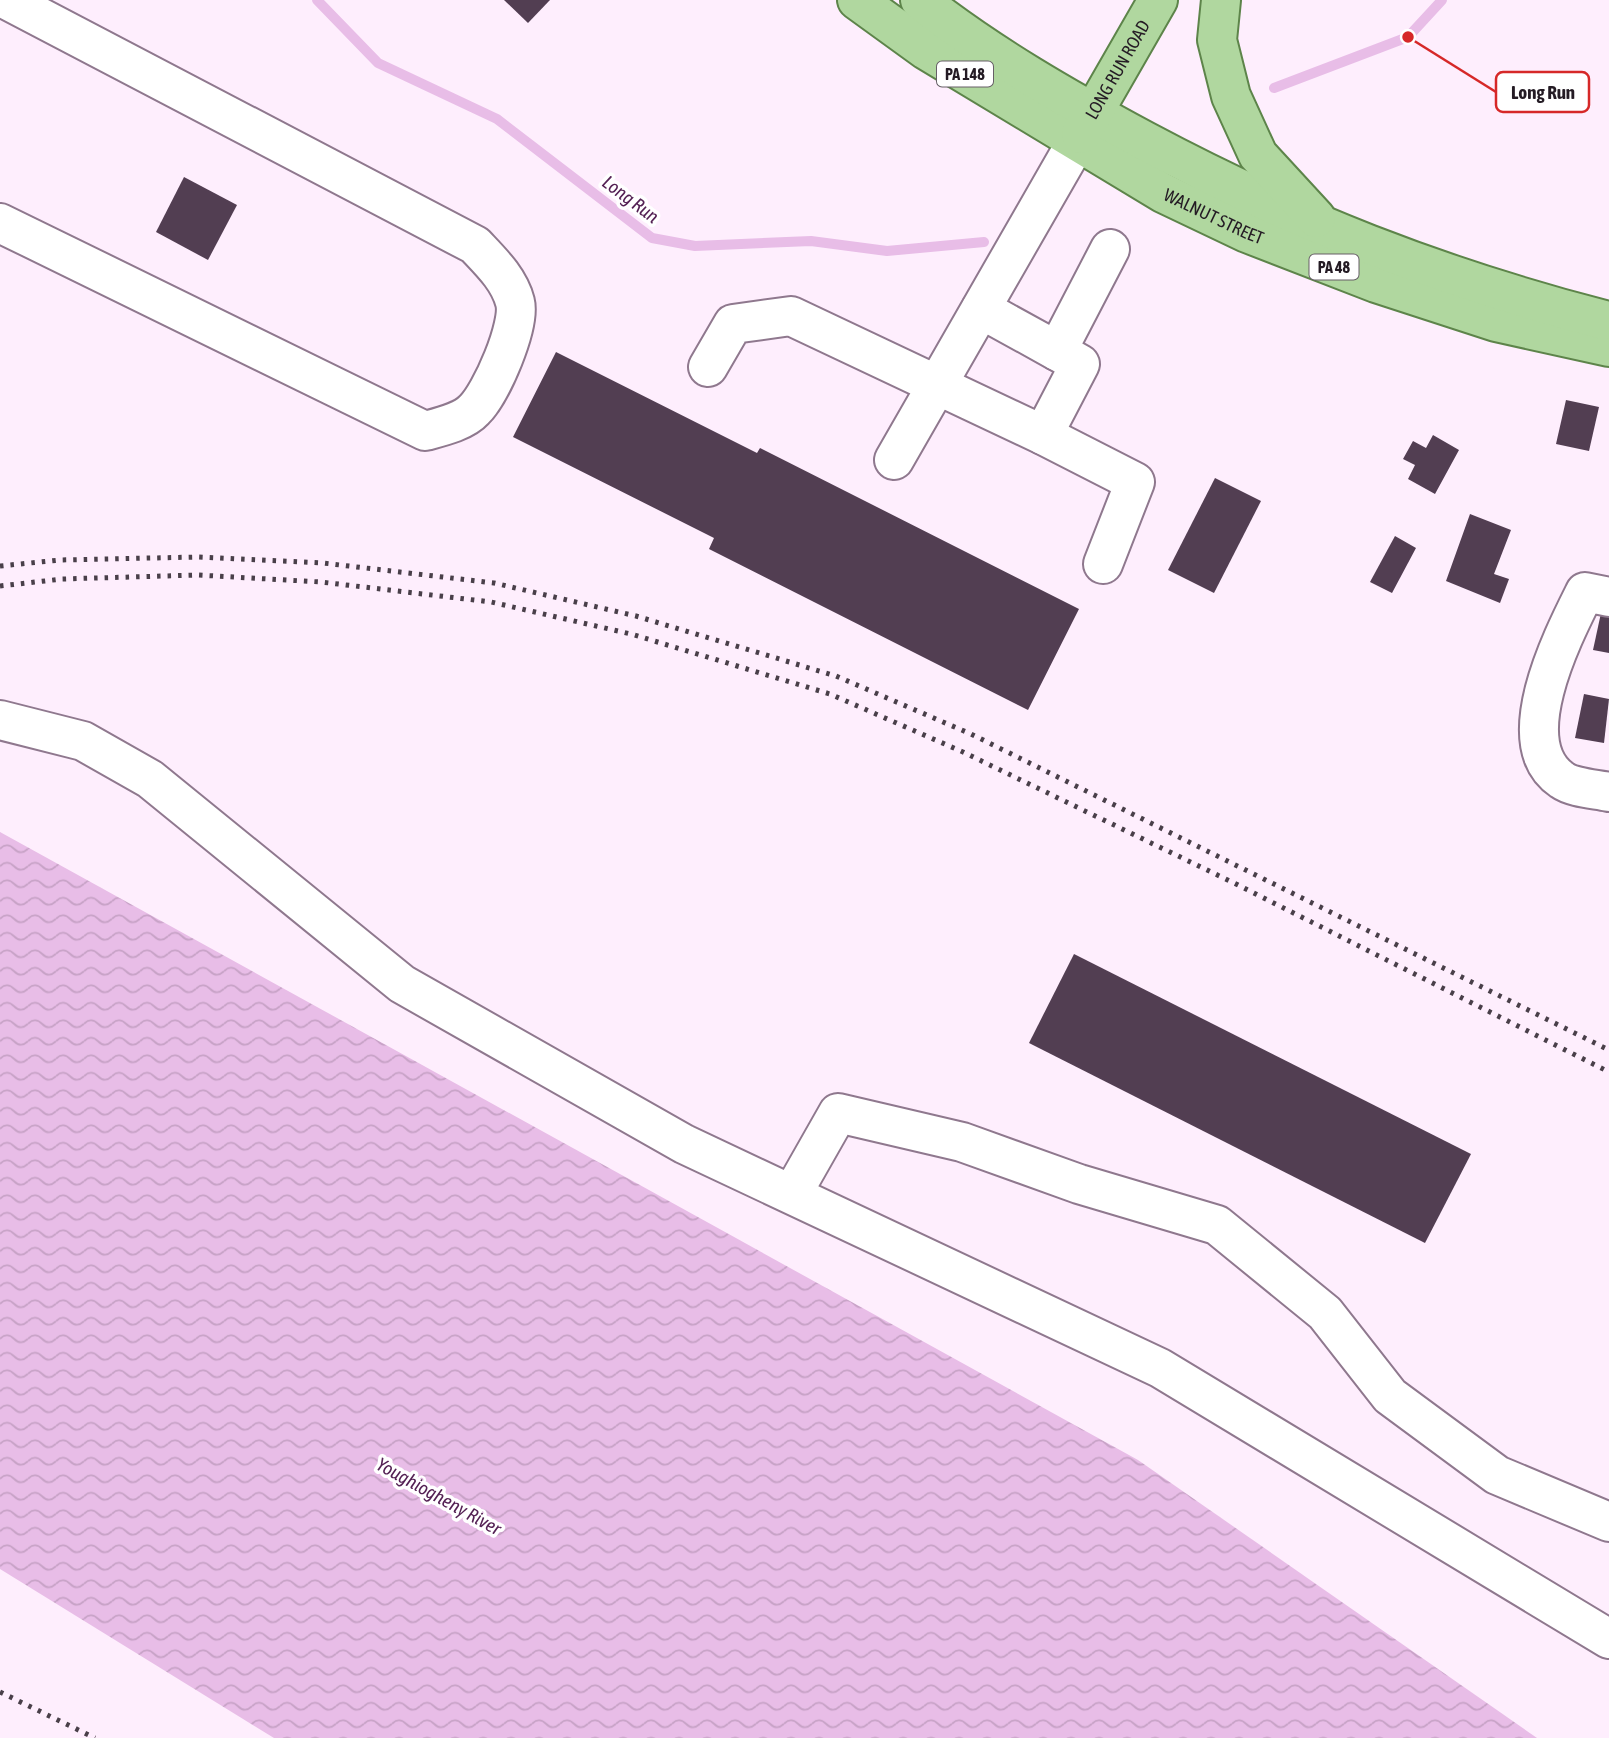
<svg xmlns="http://www.w3.org/2000/svg" width="1609" height="1738" font-family="'Asap Condensed',sans-serif">
	<style>
		.water { fill: url(#water-waves) }
		.lines { fill: none; stroke-linecap: round; stroke-linejoin: round }
		.stream { stroke: #e8bde7; stroke-width: 10 }
		.building { fill: #523e52 }
		.minor-casing { stroke: #8f788e; stroke-width: 42 }
		.major-casing { stroke: #5d844a; stroke-width: 42 }
		.minor { stroke: #fff; stroke-width: 38 }
		.major { stroke: #b0d79f; stroke-width: 38 }
		.rail { stroke: #493f49; stroke-width: 5; stroke-dasharray: 3.5 7; stroke-linecap: butt }
		.labels { text-anchor: middle; stroke-width: 7; stroke-linejoin: round; paint-order: stroke }
		.shield { fill: #fff; stroke: #665f66; stroke-width: 2 }
		.shield-label { font-size: 16px; font-weight: bold; fill: #241b24 }
		.street-label { font-size: 18px; fill: #241b24; stroke: #fff }
		.water-label { font-size: 19px; font-style: italic; fill: #542154; stroke: #fff }
		.leader { fill: none; stroke: #d62828; stroke-width: 2.5 }
		.callout-dot { fill: #d62828; stroke: #fff; stroke-width: 2.5 }
		.callout { fill: #fff; stroke: #d62828; stroke-width: 2.5 }
		.callout-label { font-size: 19px; text-anchor: middle; font-weight: bold; fill: #241b24 }
	</style>
	<defs>
		<pattern id="water-waves" width="16" height="10" patternUnits="userSpaceOnUse" patternTransform="scale(1.75)"><rect width="16" height="10" fill="#e8bde7"/><path d="M0 5q4-4 8 0t8 0" fill="none" stroke="#c7a2c6"/></pattern>
	</defs>
	<rect width="100%" height="100%" fill="#feeefd"/>
	<path class="water" d="M0,832L1138,1460L1537,1738H274L0,1569Z"/>
	<g class="lines">
		<g class="stream">
			<path d="M317,0L378,63L497,119L652,238L695,246L811,241L887,251L984,242"/>
			<path d="M1274,88L1408,37L1442,0"/>
		</g>
	</g>
	<g class="building">
		<path d="M504,0H550L528,23Z"/>
		<path d="M184,177L237,205L208,260L156,232Z"/>
		<path d="M556,352L757,453L760,448L1079,609L1028,710L709,549L714,538L513,437Z"/>
		<path d="M1566,400L1599,407L1589,451L1556,444Z"/>
		<path d="M1433,435L1459,450L1435,494L1408,479L1415,465L1403,459L1413,441L1426,448Z"/>
		<path d="M1215,478L1261,501L1214,593L1168,570Z"/>
		<path d="M1470,514L1511,530L1494,574L1509,579L1500,603L1446,581Z"/>
		<path d="M1395,536L1416,548L1392,593L1370,582Z"/>
		<path d="M1601,613L1609,614V653L1593,650Z"/>
		<path d="M1584,694L1609,699L1604,743L1575,738Z"/>
		<path d="M1074,954L1471,1154L1425,1243L1029,1043Z"/>
	</g>
	<g class="lines">
		<defs>
			<g id="minor">
				<path d="M0,223L425,431C440,427 463,422 474,410C491,394 521,325 515,302C509,279 491,262 475,245L7,0"/>
				<path d="M981,309L1057,351L1110,249"/>
				<path d="M708,367L733,324L791,316L1043,435L1080,364L1057,351"/>
				<path d="M1043,435L1135,482L1103,564"/>
				<path d="M894,460L1077,141"/>
				<path d="M1609,597L1585,592C1563,636 1508,743 1562,780C1573,788 1596,789 1609,792"/>
				<path d="M0,720L83,741L150,779L402,984L684,1144L1160,1368L1609,1639"/>
				<path d="M792,1194L838,1113L962,1142L1079,1184L1217,1225L1325,1313L1390,1396L1497,1475L1609,1522"/>
			</g>
			<g id="major">
				<path id="s1" d="M857,0L926,50L1163,193L1247,233L1376,283L1496,322L1609,347"/>
				<path d="M920,0C990,55 1067,99 1145,141C1295,221 1439,277 1604,320"/>
				<path d="M1221,0L1217,40L1231,96L1258,155L1316,218"/>
				<path id="s2" d="M1081,134L1158,0"/>
			</g>
		</defs>
		<use href="#minor" class="minor-casing"/>
		<use href="#major" class="major-casing"/>
		<use href="#minor" class="minor"/>
		<use href="#major" class="major"/>
		<g class="rail">
			<path d="M0,566L60,560L198,557L323,563L494,583L636,616L836,676L971,734L1609,1050"/>
			<path d="M0,586L62,579L198,575L321,582L491,602L631,634L830,694L963,752L1236,884L1609,1072"/>
			<path d="M0,1692L95,1738"/>
		</g>
	</g>
	<g class="labels">
		<g class="shield">
			<rect x="937" y="61.5" width="56" height="25" rx="5"/>
			<rect x="1309.5" y="254.5" width="49" height="25" rx="5"/>
		</g>
		<g class="shield-label">
			<text x="965" y="80">PA 148</text>
			<text x="1334" y="273">PA 48</text>
		</g>
		<g class="street-label">
			<text dy="6" stroke="none"><textPath href="#s2" startOffset="74">LONG RUN ROAD</textPath></text>
			<text dy="6" stroke="none"><textPath href="#s1" startOffset="418">WALNUT STREET</textPath></text>
		</g>
		<g class="water-label">
			<text transform="translate(631 199) rotate(37)" y="7">Long Run</text>
			<text transform="translate(439 1496) rotate(29)" y="7">Youghiogheny River</text>
		</g>
	</g>
	<path class="leader" d="M1408 37L1496 92"/>
	<circle class="callout-dot" cx="1408" cy="37" r="7"/>
	<rect class="callout" x="1496" y="72" width="93" height="40" rx="7"/>
	<g class="callout-label">
		<text x="1543" y="99">Long Run</text>
	</g>
</svg>
